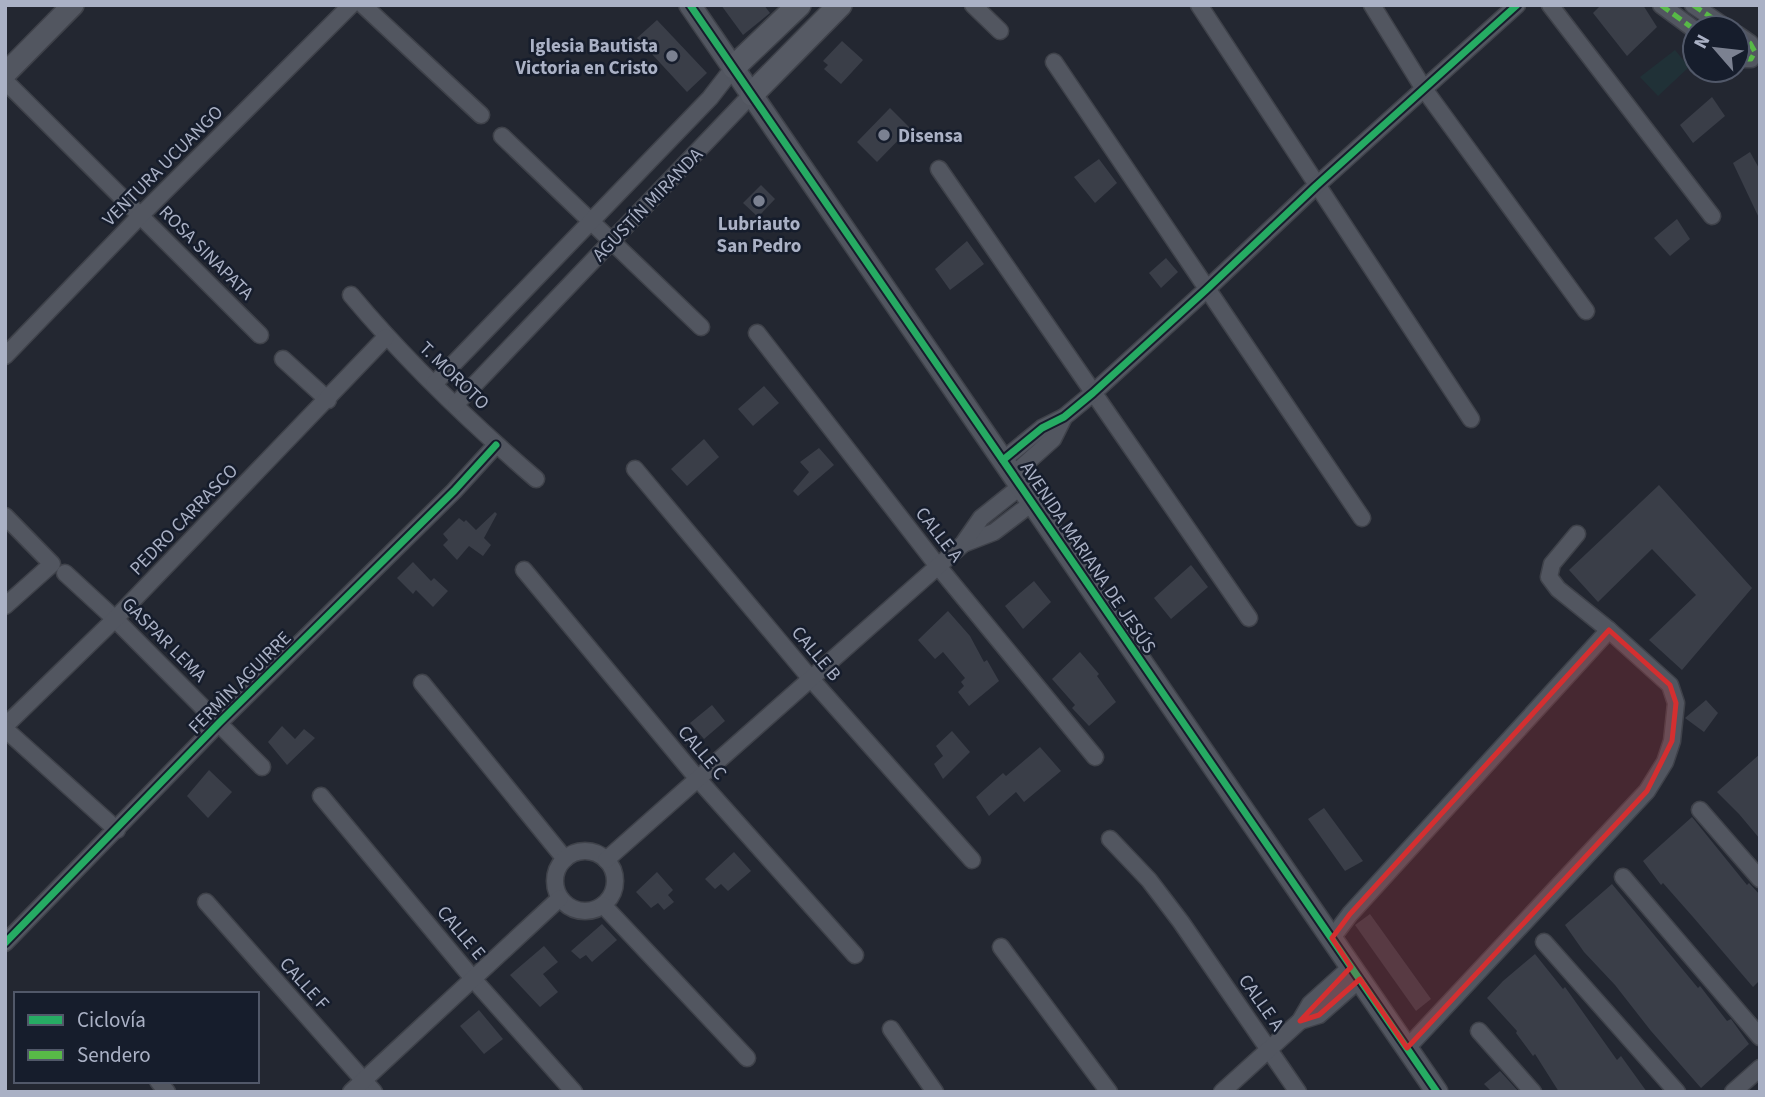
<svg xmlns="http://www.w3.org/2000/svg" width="1765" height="1097" font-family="'Source Sans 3',sans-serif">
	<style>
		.green { fill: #203137 }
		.building { fill: #3a3e48 }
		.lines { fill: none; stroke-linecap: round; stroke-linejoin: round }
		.minor-casing { stroke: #3f424a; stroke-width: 19 }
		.tertiary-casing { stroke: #3f424a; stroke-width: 24 }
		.secondary-casing { stroke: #3f424a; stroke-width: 26 }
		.minor { stroke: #525660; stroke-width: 16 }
		.tertiary { stroke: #525660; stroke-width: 21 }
		.secondary { stroke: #565a64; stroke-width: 23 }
		.quiet { stroke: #58b947; stroke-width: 5; stroke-dasharray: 10 5; stroke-linecap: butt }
		.cycleway-casing { stroke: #161d2c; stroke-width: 11 }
		.cycleway { stroke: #26ab63; stroke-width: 7 }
		.marked { fill: #d42f30; fill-opacity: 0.2; stroke: #d42f30; stroke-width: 5; stroke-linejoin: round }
		.poi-dot { fill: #7b8191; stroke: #161d2c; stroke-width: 2.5 }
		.labels { text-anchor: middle; stroke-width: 5; stroke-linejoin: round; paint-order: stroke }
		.poi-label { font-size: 19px; font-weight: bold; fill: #aab1c5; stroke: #161d2c; text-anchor: end }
		.street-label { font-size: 19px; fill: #aab1c5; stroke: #161d2c }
	</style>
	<rect width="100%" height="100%" fill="#232731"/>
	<path class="green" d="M1675,50L1689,67L1658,96L1640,77Z"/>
	<g class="building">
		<path d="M721,5H764L770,13L743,35Z"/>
		<path d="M1601,5H1643L1657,27L1627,56L1593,13Z"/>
		<path d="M657,20L707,73L687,92L637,38Z"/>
		<path d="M842,41L863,60L841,84L824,69L828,65L823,61Z"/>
		<path d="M1712,97L1725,116L1693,143L1680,125Z"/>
		<path d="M890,108L910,128L877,162L857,142Z"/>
		<path d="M1750,152L1760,170V220L1733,163Z"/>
		<path d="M1099,159L1117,183L1095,203L1074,177Z"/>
		<path d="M761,185L775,199L758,217L743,203Z"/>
		<path d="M1677,219L1690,239L1670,256L1654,238Z"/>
		<path d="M967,241L984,264L950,290L935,269Z"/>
		<path d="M1166,258L1178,272L1161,288L1149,273Z"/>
		<path d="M764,386L779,403L753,426L738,409Z"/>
		<path d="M704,439L719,457L687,486L671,469Z"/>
		<path d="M819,448L834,465L798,496L793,491L809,472L800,462Z"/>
		<path d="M1659,485L1752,588L1682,670L1649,640L1696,595L1652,549L1598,602L1569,570Z"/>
		<path d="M495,512L497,514L484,538L491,545L483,556L469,546L457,560L443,545L448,540L443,534L459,518L464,522L466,520L476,530Z"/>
		<path d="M413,562L431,581L434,578L448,591L433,607L416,590L413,594L397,578Z"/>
		<path d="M1191,565L1208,587L1171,619L1154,598Z"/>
		<path d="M1034,581L1051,602L1023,629L1005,606Z"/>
		<path d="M948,611L970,636L984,662L987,660L999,681L969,706L958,692L964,686L961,682L965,678L943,652L935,659L918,640Z"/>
		<path d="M1080,652L1099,674L1097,676L1116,702L1089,726L1072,708L1075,705L1052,679Z"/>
		<path d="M1706,700L1718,713L1704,732L1685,718Z"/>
		<path d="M712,705L725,721L704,739L690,723Z"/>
		<path d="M282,726L295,739L304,729L315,738L287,765L268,742Z"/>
		<path d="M952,731L970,752L943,779L934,764L943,756L936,746Z"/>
		<path d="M1040,747L1061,771L1024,802L1016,792L989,816L976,797L1003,773L1006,776Z"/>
		<path d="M1760,754V839L1739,814L1717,792Z"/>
		<path d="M209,770L232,792L208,818L187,796Z"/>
		<path d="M1324,808L1363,861L1345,871L1308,819Z"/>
		<path d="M1692,817L1747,885L1749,883L1760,895V980L1753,987L1693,917L1663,883L1661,885L1643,861Z"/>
		<path d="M734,852L751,871L728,891L721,884L715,889L705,879Z"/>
		<path d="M657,872L673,890L668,895L674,902L664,910L658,903L651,908L636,892Z"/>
		<path d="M1612,884L1698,988L1700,986L1727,1021L1731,1019L1749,1044L1701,1088L1651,1031L1615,985L1584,952L1565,925Z"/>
		<path d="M1370,914L1431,999L1416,1011L1355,925Z"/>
		<path d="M602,924L617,940L592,962L586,955L580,959L571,951Z"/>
		<path d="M544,946L558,962L543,974L558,992L540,1007L510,975Z"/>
		<path d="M1535,954L1563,989L1565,987L1617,1060L1621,1056L1647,1092H1559L1535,1054L1533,1056L1516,1033L1517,1031L1487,998L1503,981Z"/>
		<path d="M479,1010L503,1039L484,1054L460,1026Z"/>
		<path d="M1500,1071L1519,1092H1492L1484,1084Z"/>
	</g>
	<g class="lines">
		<defs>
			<g id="minor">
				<path d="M363,5L481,115"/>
				<path d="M973,5L1000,31"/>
				<path d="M1199,5L1471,419"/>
				<path d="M1372,5L1424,89L1586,311"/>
				<path d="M1550,5L1712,216"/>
				<path d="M1661,5L1695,30"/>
				<path d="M1693,5L1727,28"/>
				<path d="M1737,34L1750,43L1755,52L1751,59H1737"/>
				<path d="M1054,62L1362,518"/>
				<path d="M5,81L260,335"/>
				<path d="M502,136L701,327"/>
				<path d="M939,169L1249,618"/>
				<path d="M351,295C407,362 471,423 536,479"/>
				<path d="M757,333L937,565L1095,757"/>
				<path d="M5,356L140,216L351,5"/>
				<path d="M283,359L328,400"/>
				<path d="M434,384L710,98L734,67"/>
				<path d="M456,404L752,94"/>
				<path d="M1003,460L1042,428L1064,417L1093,393L1206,290L1316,186L1517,5"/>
				<path d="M635,469L811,679L972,860"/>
				<path d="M1014,474L1053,439L1064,417"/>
				<path d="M5,516L52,564L5,606"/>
				<path d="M963,544L994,532L1032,503"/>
				<path d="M524,570L697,778L855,955"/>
				<path d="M65,573L115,619L262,767"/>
				<path d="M422,683L565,859"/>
				<path d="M5,726L115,619L386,337"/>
				<path d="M5,729L117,830"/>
				<path d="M321,796L474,980L574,1092"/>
				<path d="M1700,810L1760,879"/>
				<path d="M1110,839L1149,880L1181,922L1298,1092"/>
				<circle cx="585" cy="881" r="30"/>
				<path d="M606,860L963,544L981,518L1021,486"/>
				<path d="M1623,877L1760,1037"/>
				<path d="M206,902L374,1092"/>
				<path d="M603,905L747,1058"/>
				<path d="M1332,938L1350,914L1609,630"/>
				<path d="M1544,942L1677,1092"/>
				<path d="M5,943L219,723L454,491L496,445"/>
				<path d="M1001,947L1109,1092"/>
				<path d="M1300,1021L1319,1015L1360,979"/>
				<path d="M891,1029L935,1092"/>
				<path d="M1479,1031L1533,1092"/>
				<path d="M1407,1048L1647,791L1665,762L1672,741L1676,703L1670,685L1609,630L1558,589L1549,577L1552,564L1577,534"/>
				<path d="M158,1081L167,1092"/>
				<path d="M351,1092L560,898"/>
				<path d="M1222,1092L1300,1021L1310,1004L1351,967"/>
				<path d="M1733,1092L1760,1068"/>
			</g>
			<g id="tertiary">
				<path d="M690,5L1437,1092"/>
				<path d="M5,74L73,5"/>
			</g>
			<g id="secondary">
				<path d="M734,67L799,5"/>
				<path d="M752,94L840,5"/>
			</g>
		</defs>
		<use href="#minor" class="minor-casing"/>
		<use href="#tertiary" class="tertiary-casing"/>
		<use href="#secondary" class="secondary-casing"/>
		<use href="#minor" class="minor"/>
		<use href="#tertiary" class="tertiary"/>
		<use href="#secondary" class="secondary"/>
		<g class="quiet">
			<path d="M1661,5L1695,30"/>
			<path d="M1693,5L1727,28"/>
			<path d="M1737,34L1750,43L1755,52L1751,59H1737"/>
		</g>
		<defs>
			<g id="cycleway">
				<path d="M690,5L1437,1092"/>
				<path d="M1003,460L1042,428L1064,417L1093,393L1206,290L1316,186L1517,5"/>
				<path d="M5,943L219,723L454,491L496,445"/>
			</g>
		</defs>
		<use href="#cycleway" class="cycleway-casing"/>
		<use href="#cycleway" class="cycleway"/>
	</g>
	<path class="marked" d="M1609,630L1670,685L1676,703L1672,741L1647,791L1407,1048L1360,979L1319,1015L1300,1021L1351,967L1332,938L1350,914Z"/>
	<g class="poi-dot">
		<circle cx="672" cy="56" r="7"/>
		<circle cx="884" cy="135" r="7"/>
		<circle cx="759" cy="201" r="7"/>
	</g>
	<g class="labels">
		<g class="poi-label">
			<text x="658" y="52">Iglesia Bautista<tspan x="658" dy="22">Victoria en Cristo</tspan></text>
			<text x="898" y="142" text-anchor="start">Disensa</text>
			<text x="759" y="230" text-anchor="middle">Lubriauto<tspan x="759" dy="22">San Pedro</tspan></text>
		</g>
		<g class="street-label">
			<text transform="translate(162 165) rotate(-45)" y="7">VENTURA UCUANGO</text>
			<text transform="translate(647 204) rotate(-46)" y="7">AGUSTÍN MIRANDA</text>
			<text transform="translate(207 252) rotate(45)" y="7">ROSA SINAPATA</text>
			<text transform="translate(455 375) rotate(44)" y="7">T. MOROTO</text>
			<text transform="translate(183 519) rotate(-46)" y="7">PEDRO CARRASCO</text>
			<text transform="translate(940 534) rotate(52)" y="7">CALLE A</text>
			<text transform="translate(1089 557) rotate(56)" y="7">AVENIDA MARIANA DE JESÚS</text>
			<text transform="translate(165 639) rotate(45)" y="7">GASPAR LEMA</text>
			<text transform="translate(817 653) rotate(50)" y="7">CALLE B</text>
			<text transform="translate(239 682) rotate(-45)" y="7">FERMÌN AGUIRRE</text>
			<text transform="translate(703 752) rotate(50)" y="7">CALLE C</text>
			<text transform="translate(462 932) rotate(50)" y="7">CALLE E</text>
			<text transform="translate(305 983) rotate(48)" y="7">CALLE F</text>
			<text transform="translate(1262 1002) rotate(55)" y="7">CALLE A</text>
		</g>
	</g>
	<rect width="1765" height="1097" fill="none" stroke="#aab1c5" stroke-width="14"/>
	<rect x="14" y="992" width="245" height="91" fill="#161d2c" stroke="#515869" stroke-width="2"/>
	<rect x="28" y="1015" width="35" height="10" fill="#26ab63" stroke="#515869" stroke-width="2"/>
	<text x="77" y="1027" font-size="21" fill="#aab1c5">Ciclovía</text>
	<rect x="28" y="1050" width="35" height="10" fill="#58b947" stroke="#515869" stroke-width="2"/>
	<text x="77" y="1062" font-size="21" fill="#aab1c5">Sendero</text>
	<g transform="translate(1716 49) rotate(298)"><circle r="33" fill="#161d2c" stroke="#515869" stroke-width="2"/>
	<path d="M0-5L12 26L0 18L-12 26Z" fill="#7b8191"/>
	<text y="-10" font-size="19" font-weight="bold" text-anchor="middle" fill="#aab1c5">N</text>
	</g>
</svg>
